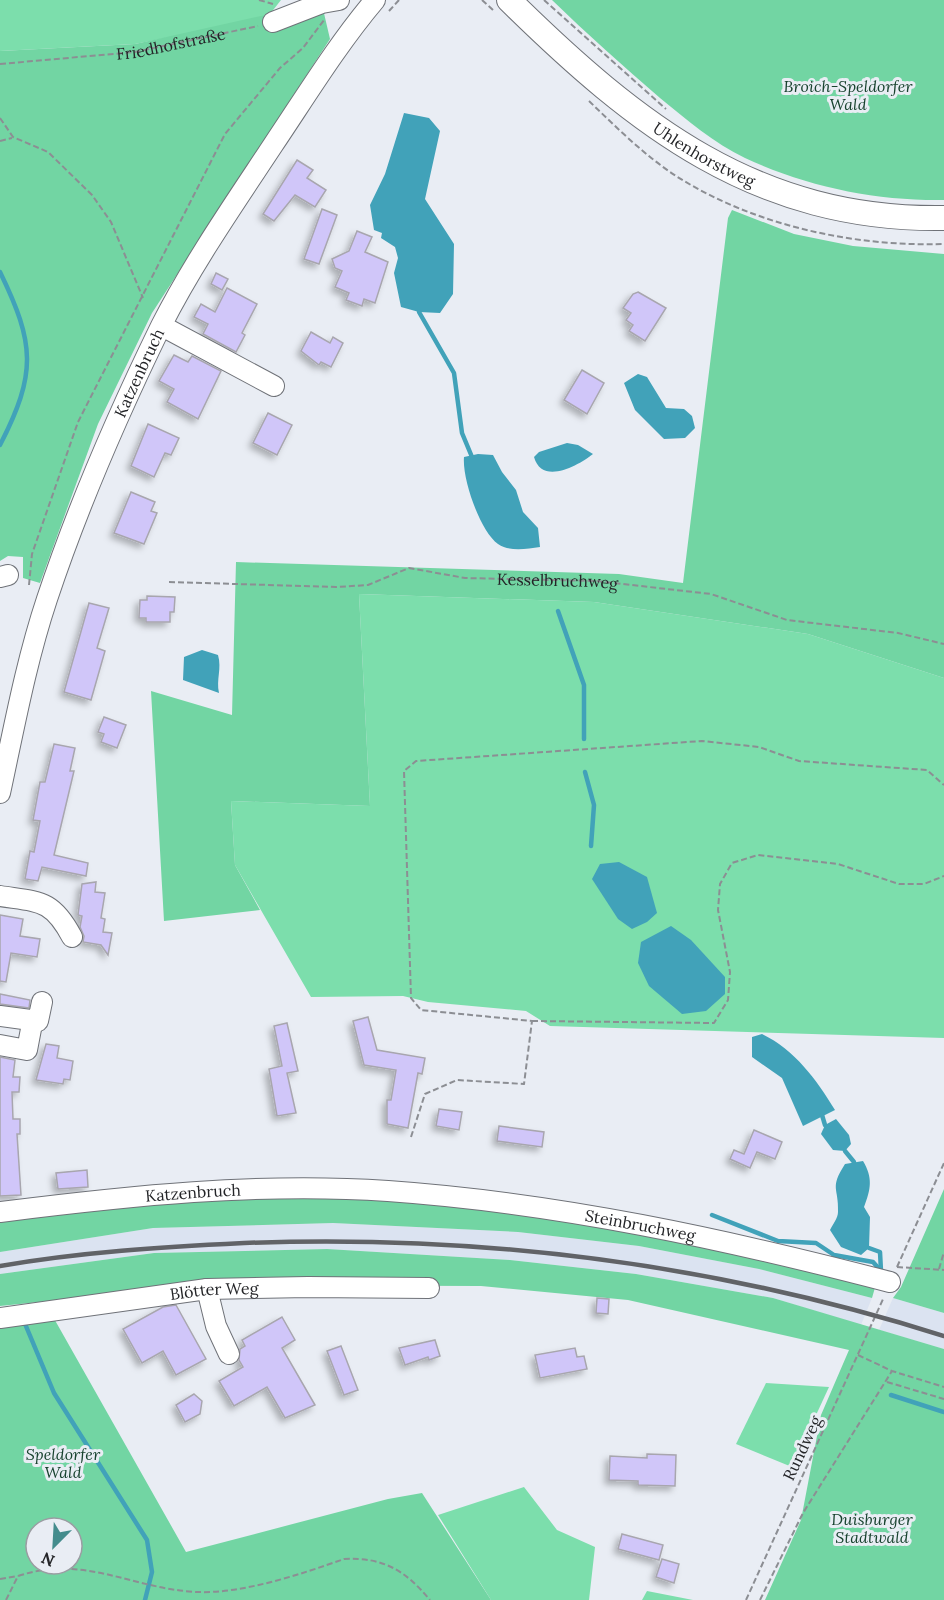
<svg xmlns="http://www.w3.org/2000/svg" width="944" height="1600" font-family="Lora,serif">
	<style>
		.built { fill: #dbe3f1 }
		.green { fill: #7cdeac }
		.forest { fill: #72d5a3; fill-rule: evenodd }
		.water { fill: #41a2b9 }
		.lines { fill: none; stroke-linecap: round; stroke-linejoin: round }
		.stream { stroke: #41a2b9; stroke-width: 4.5 }
		.building { fill: #d0c6f9; stroke: #a8a6ae; stroke-width: 1.5; filter: url(#shadow) }
		.minor-casing { stroke: #6f7278; stroke-width: 22 }
		.major-casing { stroke: #6f7278; stroke-width: 26 }
		.path { stroke: #8c8e93; stroke-width: 2; stroke-dasharray: 6 3; stroke-linecap: butt }
		.minor { stroke: #fff; stroke-width: 20 }
		.major { stroke: #fff; stroke-width: 24 }
		.rail { stroke: #616367; stroke-width: 4.5 }
		.labels { text-anchor: middle; stroke-width: 6; stroke-linejoin: round; paint-order: stroke }
		.street-label { font-size: 16px; fill: #242528; stroke: #e9edf4 }
		.park-label { font-size: 16px; font-style: italic; fill: #17422e; stroke: #e9edf4 }
	</style>
	<defs>
		<filter id="shadow"><feDropShadow dx="-4" dy="4" stdDeviation="3" flood-color="#0004"/></filter>
	</defs>
	<rect width="100%" height="100%" fill="#e9edf4"/>
	<g class="built">
		<path d="M333,1223L518,1232L639,1246L759,1269L872,1298L861,1325L773,1298L636,1274L510,1260L327,1249L154,1253L0,1274V1252L153,1228Z"/>
		<path d="M893,1298L944,1313V1349L879,1330Z"/>
	</g>
	<g class="green">
		<path d="M0,0H281L270,14L250,21L135,44L0,51Z"/>
		<path d="M359,594L594,602L808,634L944,678V1038L550,1026L526,1011L428,1002L403,996L311,997L235,865L231,801L370,806Z"/>
		<path d="M766,1383L829,1387L792,1467L736,1444Z"/>
		<path d="M524,1487L557,1530L595,1547L589,1600H491L438,1515Z"/>
		<path d="M647,1591L693,1600H642Z"/>
	</g>
	<g class="forest">
		<path d="M552,0H944V200C876,201 807,187 745,158C714,143 687,120 660,98C623,66 587,34 552,0Z"/>
		<path d="M323,9L330,39L152,313L98,424L40,583L23,578V557L8,556L0,561V51L135,44L270,14Z"/>
		<path d="M732,210L794,234L853,246L944,254V678L808,634L594,602L359,594L370,806L231,801L235,865L260,910L164,921L151,691L232,715L236,562L619,574L683,583L728,218Z"/>
		<path d="M944,1189V1313L893,1298L901,1287Z"/>
		<path d="M387,1195L536,1211L876,1284L872,1298L759,1269L639,1246L518,1232L333,1223L153,1228L0,1252V1217L201,1197Z"/>
		<path d="M327,1249L510,1260L636,1274L773,1298L944,1349V1600H765L801,1520L821,1415L849,1350L628,1300L481,1286L207,1285L0,1306V1274L154,1253Z"/>
		<path d="M52,1315L186,1552L388,1499L422,1493L491,1600H0V1324ZM36,1528H72V1564H36Z"/>
	</g>
	<g class="water">
		<path d="M404,113L429,118L440,131L425,199L454,244L453,294L440,313L419,312L401,307L394,273L398,258L395,247L381,238L382,233L374,230L370,205L385,174Z"/>
		<path d="M638,374L647,377L666,408L684,409L692,416L695,428L685,438L664,439L635,410L624,383Z"/>
		<path d="M567,443L578,445L593,454C579,465 542,486 534,457L539,452Z"/>
		<path d="M478,454L493,455L502,472L516,490L523,512L538,528L540,547C526,549 510,552 498,544C480,531 462,479 464,457Z"/>
		<path d="M202,650L218,655C222,669 216,679 219,693L183,680L184,657Z"/>
		<path d="M619,862L647,877L657,913L647,922L632,929L618,919L592,879L600,864Z"/>
		<path d="M671,926L691,940L725,977V994L706,1011L682,1014L649,986L638,963L641,942Z"/>
		<path d="M762,1034C795,1050 816,1079 835,1110L803,1126L782,1078L752,1057V1037Z"/>
		<path d="M836,1119L849,1135L851,1144L845,1151L833,1150L821,1134L825,1125Z"/>
		<path d="M863,1161C873,1178 871,1189 864,1207L870,1217L869,1248L861,1255L841,1247L830,1230C833,1224 838,1218 838,1212C839,1187 829,1189 845,1164Z"/>
	</g>
	<g class="lines">
		<g class="stream">
			<path d="M0,272C35,344 37,373 0,445"/>
			<path d="M419,312L454,373L462,433L472,457"/>
			<path d="M558,611L584,685V739"/>
			<path d="M585,772L594,805L591,846"/>
			<path d="M822,1115L825,1125"/>
			<path d="M845,1151L854,1162"/>
			<path d="M712,1215L778,1241L816,1243L834,1255L873,1262L881,1271"/>
			<path d="M869,1248L880,1252L881,1271"/>
			<path d="M23,1319L54,1393L147,1540L152,1572L145,1600"/>
			<path d="M891,1395L944,1412"/>
		</g>
	</g>
	<g class="building">
		<path d="M297,160L313,170L307,178L326,190L315,207L295,195L274,221L263,214Z"/>
		<path d="M322,209L337,215L319,264L304,259Z"/>
		<path d="M357,231L372,237L365,252L388,262L375,303L364,299L362,306L346,300L349,293L335,287L342,271L335,268L332,259L349,251Z"/>
		<path d="M216,273L228,279L222,290L211,284Z"/>
		<path d="M227,288L257,304L242,333L245,335L236,352L203,334L208,324L194,317L201,304L215,312Z"/>
		<path d="M638,292L666,308L645,341L629,331L633,325L626,320L631,313L623,308L633,294Z"/>
		<path d="M311,332L330,343L333,337L343,343L331,367L321,362L319,365L301,351Z"/>
		<path d="M174,355L188,362L192,356L221,371L198,419L167,402L174,389L159,381Z"/>
		<path d="M582,370L604,383L587,414L564,400Z"/>
		<path d="M268,413L292,425L277,455L253,443Z"/>
		<path d="M148,424L179,438L171,455L165,453L154,477L131,466Z"/>
		<path d="M131,492L155,502L151,511L157,513L144,544L114,533Z"/>
		<path d="M147,596L175,597L174,612H170V622H146V618H139L140,600H147Z"/>
		<path d="M89,603L109,608L97,648L105,651L91,700L64,692Z"/>
		<path d="M104,717L126,725L117,748L101,742L104,734L98,732Z"/>
		<path d="M54,744L75,748L70,771H74L54,855L88,863L86,876L42,867L38,881L25,879L30,851L34,852L40,821L33,820L40,782H45Z"/>
		<path d="M96,882L95,892L105,893L101,918L105,919L103,932L112,933L108,955L101,945L83,942L84,936L80,927L82,916L78,915L82,884Z"/>
		<path d="M0,915L23,919L20,936L40,939L37,957L11,953L6,982L0,981Z"/>
		<path d="M0,994L30,1000L29,1008L0,1004Z"/>
		<path d="M368,1017L377,1050L425,1058L422,1074L418,1073L408,1128L387,1124V1100H391L396,1070L364,1065L353,1021Z"/>
		<path d="M287,1023L298,1071L287,1073L296,1113L277,1116L269,1069L282,1066L274,1026Z"/>
		<path d="M46,1044L59,1046L57,1058L73,1061L70,1080L64,1079L63,1084L36,1080Z"/>
		<path d="M0,1057L15,1060L13,1077H20L19,1092H12L13,1119H20V1134H17L21,1195L0,1196Z"/>
		<path d="M439,1109L462,1112L459,1130L436,1126Z"/>
		<path d="M499,1126L544,1132L542,1147L497,1141Z"/>
		<path d="M754,1130L782,1142L775,1159L757,1152L750,1168L730,1159L734,1150L744,1154Z"/>
		<path d="M87,1170L88,1187L58,1189L56,1173Z"/>
		<path d="M597,1298L609,1299L608,1314L596,1313Z"/>
		<path d="M176,1305L206,1359L176,1375L163,1351L142,1363L123,1329L163,1307Z"/>
		<path d="M282,1317L295,1340L282,1348L315,1405L285,1418L267,1387L234,1406L219,1381L243,1367L239,1360L240,1349L245,1346L242,1340Z"/>
		<path d="M435,1340L440,1356L429,1360L428,1357L405,1365L399,1348Z"/>
		<path d="M341,1346L358,1390L344,1395L327,1351Z"/>
		<path d="M575,1348L577,1357L584,1356L587,1369L540,1378L535,1355Z"/>
		<path d="M194,1394L202,1401L200,1414L185,1422L176,1405Z"/>
		<path d="M647,1454L676,1455L675,1486L638,1485V1481L609,1480L610,1456L647,1458Z"/>
		<path d="M622,1534L663,1545L659,1560L618,1549Z"/>
		<path d="M662,1559L679,1564L674,1583L656,1577Z"/>
	</g>
	<g class="lines">
		<defs>
			<g id="minor">
				<path d="M273,22L322,3L339,0"/>
				<path d="M162,326L274,386"/>
				<path d="M0,577L8,575"/>
				<path id="s3" d="M0,793C14,728 26,662 47,599C78,506 118,414 161,326C193,263 234,204 273,145C306,96 337,45 375,0"/>
				<path d="M0,896C39,902 52,899 72,937"/>
				<path d="M0,1016L38,1021L42,1002"/>
				<path d="M0,1045L27,1050L31,1029"/>
				<path id="s4" d="M0,1212C128,1196 258,1182 388,1191C558,1203 725,1239 890,1282"/>
				<path d="M207,1289L216,1326L229,1354"/>
				<path id="s5" d="M0,1318L207,1289L308,1287L429,1288"/>
			</g>
			<g id="major">
				<path id="s6" d="M509,0C636,125 757,221 944,218"/>
			</g>
		</defs>
		<use href="#minor" class="minor-casing"/>
		<use href="#major" class="major-casing"/>
		<g class="path">
			<path d="M259,0L273,4"/>
			<path d="M482,0L493,10"/>
			<path d="M544,0L666,109"/>
			<path d="M389,11L399,0"/>
			<path id="s1" d="M0,64L135,52L258,26"/>
			<path d="M589,101C616,127 644,155 676,176C753,225 853,247 944,244"/>
			<path d="M0,118L13,137L48,152L92,195L111,222L143,298"/>
			<path d="M0,141L12,138"/>
			<path id="s2" d="M169,582L336,587L368,585L409,568L465,578L596,581L711,594L787,620L898,633L944,644"/>
			<path d="M29,585L32,554L78,422L225,134L280,68L303,48L324,20"/>
			<path d="M532,1021L714,1023L728,1000L730,972L718,910L720,884L732,863L758,855L838,864L899,884H924L944,876"/>
			<path d="M411,1137L425,1094L457,1080L524,1084L532,1021L421,1010L411,998L404,771L416,761L702,741L759,747L799,761L927,770L944,785"/>
			<path d="M897,1267L944,1163"/>
			<path d="M897,1267L944,1270"/>
			<path d="M939,1269L944,1252"/>
			<path d="M858,1355L892,1371L944,1387"/>
			<path d="M887,1382L944,1399"/>
			<path d="M0,1579L18,1576"/>
			<path d="M6,1600L18,1576C85,1554 132,1589 197,1592C242,1594 302,1574 344,1559C383,1557 405,1570 430,1600"/>
			<path d="M746,1600L884,1297"/>
			<path d="M760,1600L803,1513L892,1371"/>
		</g>
		<use href="#minor" class="minor"/>
		<use href="#major" class="major"/>
		<path class="rail" d="M0,1266C81,1252 162,1247 244,1243C482,1234 716,1264 944,1336"/>
	</g>
	<g class="labels">
		<g class="street-label">
			<text dy="6" stroke="none"><textPath href="#s1" startOffset="172">Friedhofstraße</textPath></text>
			<text dy="6" stroke="none"><textPath href="#s6" startOffset="250">Uhlenhorstweg</textPath></text>
			<text dy="6" stroke="none"><textPath href="#s3" startOffset="444">Katzenbruch</textPath></text>
			<text dy="6" stroke="none"><textPath href="#s2" startOffset="393">Kesselbruchweg</textPath></text>
			<text dy="6" stroke="none"><textPath href="#s4" startOffset="194">Katzenbruch</textPath></text>
			<text dy="6" stroke="none"><textPath href="#s4" startOffset="644">Steinbruchweg</textPath></text>
			<text dy="6" stroke="none"><textPath href="#s5" startOffset="216">Blötter Weg</textPath></text>
			<text transform="translate(802 1448) rotate(-65)" y="6">Rundweg</text>
		</g>
		<g class="park-label">
			<text x="848" y="92">Broich-Speldorfer<tspan x="848" dy="18">Wald</tspan></text>
			<text x="63" y="1460">Speldorfer<tspan x="63" dy="18">Wald</tspan></text>
			<text x="872" y="1525">Duisburger<tspan x="872" dy="18">Stadtwald</tspan></text>
		</g>
	</g>
	<g transform="translate(54 1546) rotate(204)"><circle r="28" fill="#e9edf4" stroke="#9a9da2" stroke-width="1.5"/>
	<path d="M0-4.5L10 22L0 15L-10 22Z" fill="#448c8d"/>
	<text y="-9" font-size="16" font-weight="bold" text-anchor="middle" fill="#242528">N</text>
	</g>
</svg>
